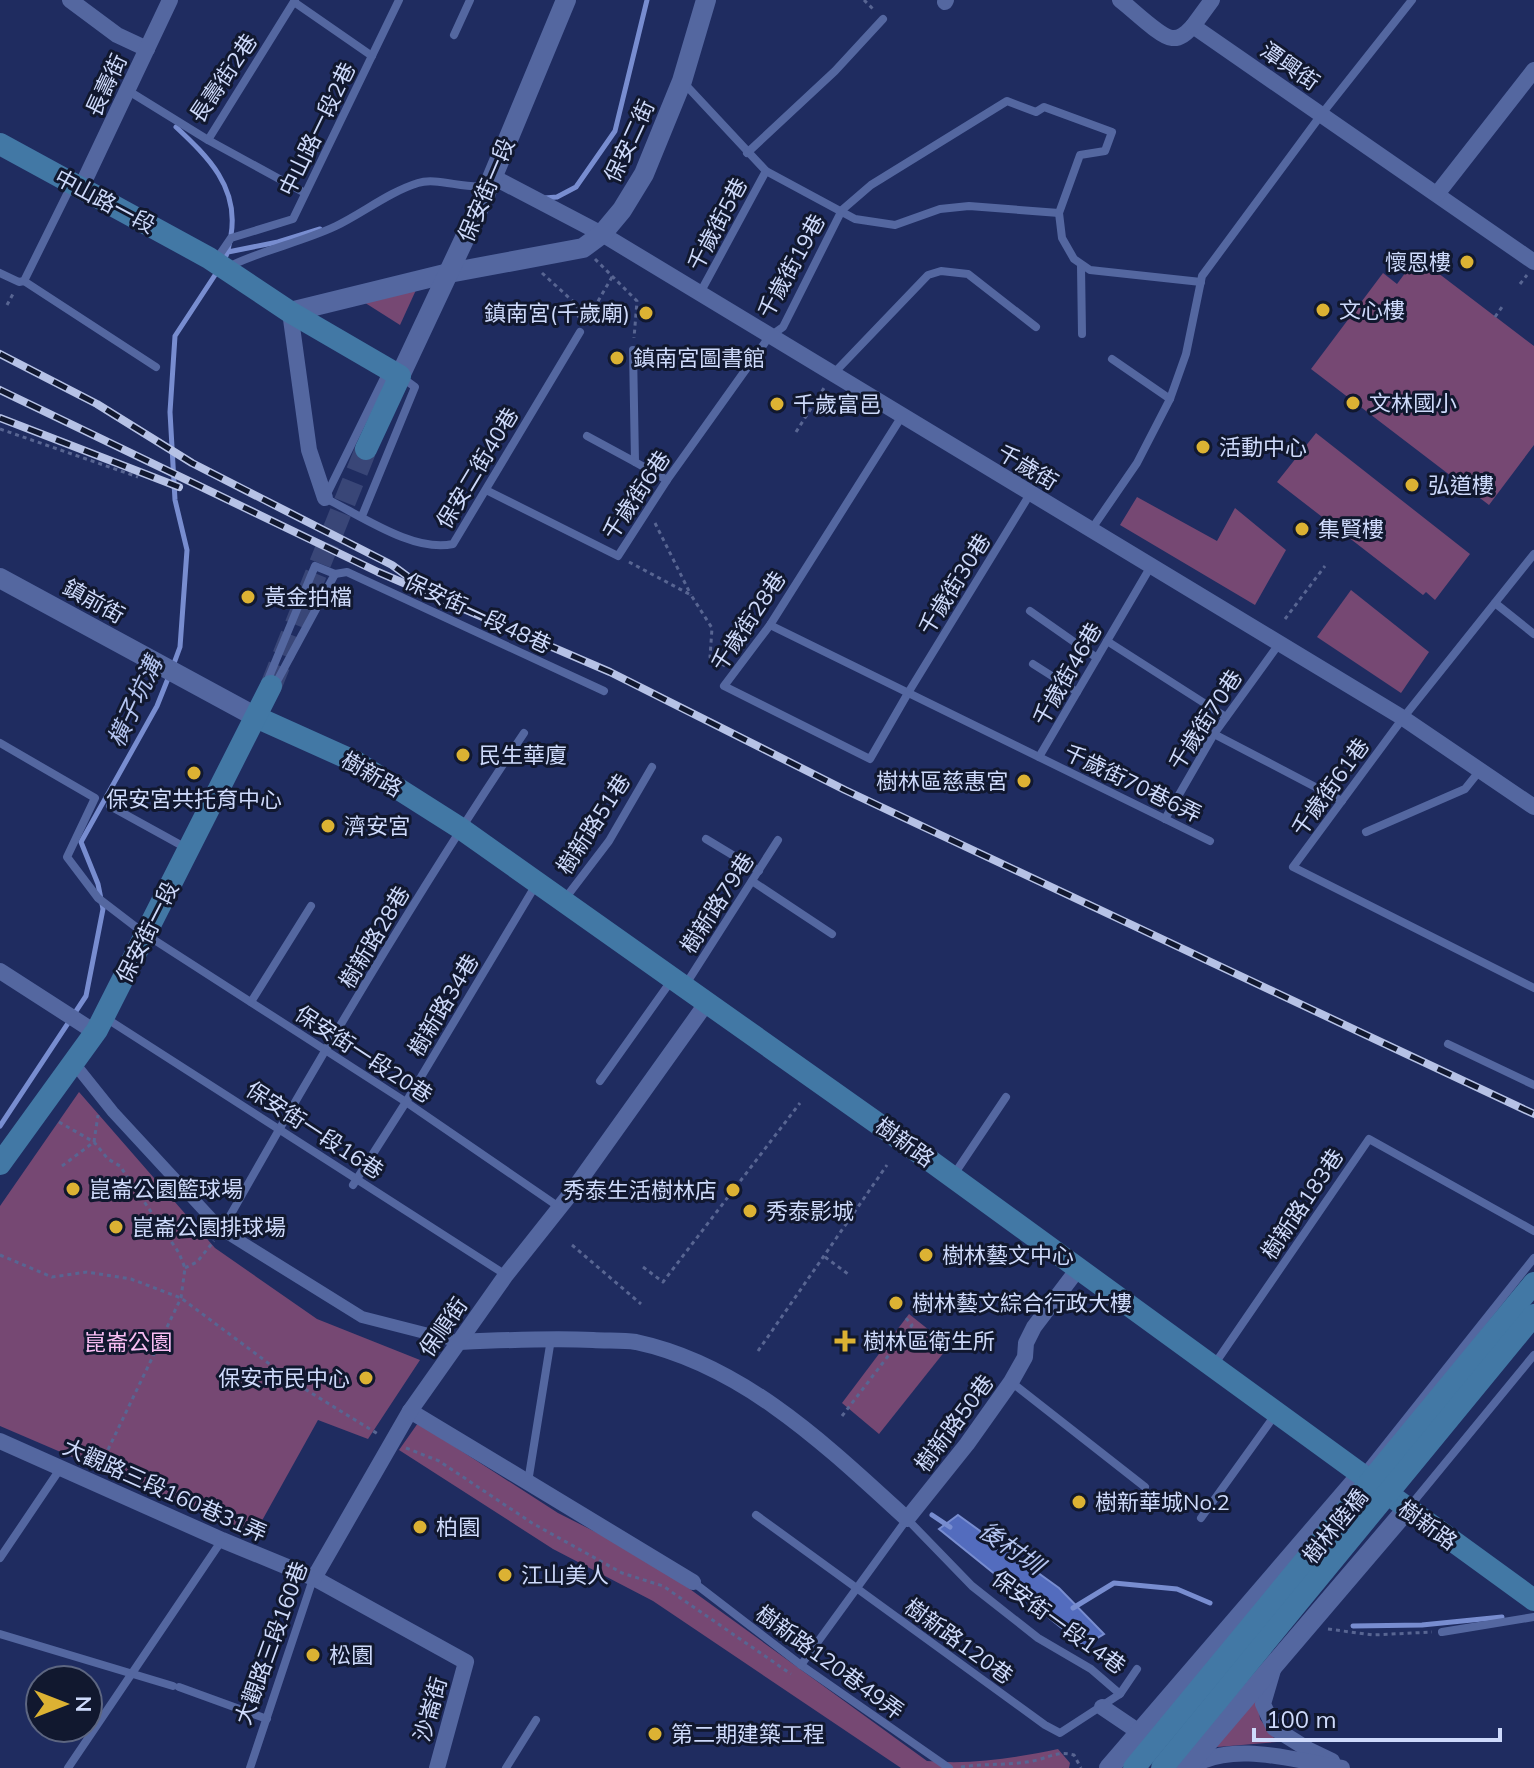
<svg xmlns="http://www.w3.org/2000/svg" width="1534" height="1768" font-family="Mulish,'Noto Sans TC',sans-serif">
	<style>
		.green { fill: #764873 }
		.water { fill: #536cbe; stroke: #788dd0; stroke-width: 2 }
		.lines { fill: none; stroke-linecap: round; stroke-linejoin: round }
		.stream { stroke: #788dd0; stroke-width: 5 }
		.secondary-tunnel { stroke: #394677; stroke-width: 22; stroke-dasharray: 22 11; stroke-linecap: butt }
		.path { stroke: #586592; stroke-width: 3; stroke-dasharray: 4 4; stroke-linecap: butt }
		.service { stroke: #5467a0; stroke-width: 8 }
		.pedestrian { stroke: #5467a0; stroke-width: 12 }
		.minor { stroke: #5467a0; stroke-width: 16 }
		.tertiary { stroke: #5467a0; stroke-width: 20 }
		.secondary { stroke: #4278a5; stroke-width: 22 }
		.rail-casing { stroke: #b6c2e6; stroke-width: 8 }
		.rail { stroke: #11182f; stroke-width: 5; stroke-dasharray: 15; stroke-linecap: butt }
		.poi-dot { fill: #dcb233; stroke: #11182f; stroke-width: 3 }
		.labels { text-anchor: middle; stroke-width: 6; stroke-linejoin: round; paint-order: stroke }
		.street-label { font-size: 22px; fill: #cedafb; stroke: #11182f }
		.poi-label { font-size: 22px; fill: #cedafb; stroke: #11182f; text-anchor: start }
		.park-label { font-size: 22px; fill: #fabff5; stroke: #11182f }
		.water-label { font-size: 24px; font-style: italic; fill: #b4c4f0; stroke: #11182f }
	</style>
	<rect width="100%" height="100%" fill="#1f2c60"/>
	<g class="green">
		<path d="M1417,257L1534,346V445L1489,505L1311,369L1383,273L1397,284Z"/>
		<path d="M416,290L400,325L359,299Z"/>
		<path d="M1316,433L1470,554L1435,600L1426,592L1423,595L1277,482Z"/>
		<path d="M1137,497L1217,541L1235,508L1286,550L1255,605L1120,525Z"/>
		<path d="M1351,590L1429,652L1401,693L1317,637Z"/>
		<path d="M79,1092L215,1248L317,1319L420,1360L368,1439L318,1420L254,1535L0,1426V1206Z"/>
		<path d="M909,1314L949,1346L879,1434L842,1403Z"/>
		<path d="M418,1423L558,1513L647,1558L927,1761C973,1765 1014,1758 1058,1749L1070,1763L1069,1768H901L653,1601L553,1549L399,1450Z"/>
		<path d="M1257,1695L1260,1719L1277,1742L1205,1748Z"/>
	</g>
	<path class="water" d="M958,1515L1059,1588L1104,1634L1084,1646L939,1529Z"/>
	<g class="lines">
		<g class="stream">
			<path d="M176,127C208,157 239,187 231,235C229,244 229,252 224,260"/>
			<path d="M545,198L557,197L576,187L615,131L647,0"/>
			<path d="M228,252L278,242L320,229"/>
			<path d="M173,666L180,647L187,550L175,500L170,412L175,336L217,272"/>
			<path d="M0,1126L86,996L103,909L98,884L81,842L157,706L169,676"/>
			<path d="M932,1515L950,1527"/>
			<path d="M1073,1608L1114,1583L1177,1589L1210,1603"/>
			<path d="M1353,1626L1422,1625L1502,1617"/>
		</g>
		<path class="secondary-tunnel" d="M271,686L366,449"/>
		<g class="path">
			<path d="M864,0L875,11"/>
			<path d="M595,259L637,301L634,338"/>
			<path d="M542,273L577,305L579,321"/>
			<path d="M1520,284L1527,275"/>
			<path d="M7,305L14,292"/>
			<path d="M1495,317L1502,307"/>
			<path d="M586,322L612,277"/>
			<path d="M0,429L138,477"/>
			<path d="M796,432L824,388"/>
			<path d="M655,523L691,595"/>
			<path d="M629,562L691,595L712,628L710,657L725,666"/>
			<path d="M1285,619L1325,566"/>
			<path d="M59,1122L94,1142L108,1159L120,1166L179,1253L185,1268L181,1298L103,1460"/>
			<path d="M62,1166L94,1142L98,1115"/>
			<path d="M572,1245L641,1304"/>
			<path d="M0,1255L52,1277L87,1272L131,1279L181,1298L295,1383L378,1434"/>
			<path d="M825,1257L848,1274"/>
			<path d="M643,1267L663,1282L800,1103"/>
			<path d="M185,1268L197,1262L214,1241"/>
			<path d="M758,1351L887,1165"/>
			<path d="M842,1416L912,1325L904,1316"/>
			<path d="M406,1448L439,1461L532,1523L622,1573L663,1586L791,1674"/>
			<path d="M1328,1629L1373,1635L1432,1632"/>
			<path d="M961,1767C986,1763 1012,1766 1037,1760C1052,1756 1059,1751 1074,1755L1081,1768"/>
		</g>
		<g class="service">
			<path d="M294,2L372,56"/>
			<path d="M454,35L470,0"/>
			<path d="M682,81L766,171L855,219L895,225L940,209L969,206L1059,213"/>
			<path d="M127,90L208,140L295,0"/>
			<path d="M208,140L305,193"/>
			<path d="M747,153L835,71L883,19"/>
			<path d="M216,260L231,238L293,219L399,0"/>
			<path d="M1081,266L1082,334"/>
			<path d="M226,268C261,250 300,243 336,226C363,213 389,192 418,183C436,177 464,189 485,186"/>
			<path d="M0,273L19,282L24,281L72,184"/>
			<path d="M24,281L156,367"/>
			<path d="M700,293L766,171"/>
			<path d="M633,350L635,462L667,480"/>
			<path d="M1112,359L1170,399"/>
			<path d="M834,373L928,275L941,271L968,274L1036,327"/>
			<path d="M902,416L770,625L724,686L870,759L908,693L1030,494"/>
			<path d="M587,436L635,462"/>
			<path d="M486,490L618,556L667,480L769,337L783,327L842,210L871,185L1007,101L1036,112L1044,107L1112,132L1105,151L1080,155L1059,213L1062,238L1074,259L1090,270L1201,282"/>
			<path d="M362,516L415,387L400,376L384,378L325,498C360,515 414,553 453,544L580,332"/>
			<path d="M1091,530L1137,463L1170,399L1186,354L1202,276L1321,115L1412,0"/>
			<path d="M1534,554L1403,718L1293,867L1534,988"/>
			<path d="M315,566L335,574L276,683L271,686L269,677Z"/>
			<path d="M335,574L347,572L604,691"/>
			<path d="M1495,603L1534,634"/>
			<path d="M1030,611L1097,658"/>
			<path d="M770,625L1210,841"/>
			<path d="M1107,641L1226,717"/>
			<path d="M1033,664L1077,692"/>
			<path d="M1214,734L1342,801"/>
			<path d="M0,743L95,798L67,857L98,898L145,934L406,1102L559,1207"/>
			<path d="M1039,757L1151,566"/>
			<path d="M110,806L188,849"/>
			<path d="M1165,819L1214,734L1279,644"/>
			<path d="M1366,832L1465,789L1481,769"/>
			<path d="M706,839L759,871"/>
			<path d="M752,881L832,934"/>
			<path d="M564,900L609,841L652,767"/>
			<path d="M686,984L778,840"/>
			<path d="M251,1002L311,906"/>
			<path d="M104,1017L506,1275"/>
			<path d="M1448,1044L1534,1085"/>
			<path d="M600,1081L671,981"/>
			<path d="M953,1176L1006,1097"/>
			<path d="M353,1185L406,1102L537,883"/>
			<path d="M222,1230C317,1061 416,894 524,733"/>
			<path d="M1214,1365L1369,1139L1534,1231"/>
			<path d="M1011,1382L1145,1487"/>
			<path d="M1363,1473L1534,1258"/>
			<path d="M528,1482L551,1339"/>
			<path d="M1410,1506L1534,1355"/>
			<path d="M756,1515L1045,1725L1060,1733L1120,1694L1137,1669"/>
			<path d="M1201,1518L1275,1415"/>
			<path d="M0,1558L60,1469"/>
			<path d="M693,1582L801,1665L949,1768"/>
			<path d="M1442,1632L1534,1617"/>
			<path d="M0,1634L173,1686"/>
			<path d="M801,1665L907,1519L972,1586L1038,1638L1091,1669L1120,1694"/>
			<path d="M179,1687L267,1719"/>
			<path d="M68,1768L222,1540"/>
			<path d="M250,1768L313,1579"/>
			<path d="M506,1768L536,1720"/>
		</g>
		<path class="pedestrian" d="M73,1062L113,1112L222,1230L362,1317L460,1342"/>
		<g class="minor">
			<path d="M70,0L117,35L147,49"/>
			<path d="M1120,0C1131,8 1160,37 1172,38C1181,39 1187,32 1193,26L1534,262"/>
			<path d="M945,2L946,0"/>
			<path d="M1193,26L1212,0"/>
			<path d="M493,177L602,234L1403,718L1534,807"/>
			<path d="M81,188L170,0"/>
			<path d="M1437,194L1534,70"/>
			<path d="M290,312L309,450L325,498"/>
			<path d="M0,971L87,1027L97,1030"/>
			<path d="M460,1342C504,1340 549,1338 593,1340C607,1341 622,1340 636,1342C744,1365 828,1447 907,1519L967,1444L1011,1382L1025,1357L1026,1343L1034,1327L1078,1269"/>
			<path d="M410,1411L693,1582"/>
			<path d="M0,1441L222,1540L314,1578L466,1662L437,1768"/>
			<path d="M314,1578L410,1411L506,1275L568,1197L708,1001"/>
			<path d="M1273,1670L1263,1704L1274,1728L1309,1750L1332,1761"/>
			<path d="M1102,1707L1139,1732"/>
			<path d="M1190,1768C1230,1739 1297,1761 1342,1768"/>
		</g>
		<g class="tertiary">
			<path d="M290,312L449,273L583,248L602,234L622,210L644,174L682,81L706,0"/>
			<path d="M400,376L485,195L566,0"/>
			<path d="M0,578L256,717"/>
			<path d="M1109,1768L1361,1475"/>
			<path d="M1186,1768L1407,1509"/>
		</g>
		<g class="secondary">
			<path d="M0,144L209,258L290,312L400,376L366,449"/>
			<path d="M256,717L356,762L460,828L925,1157L1534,1600"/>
			<path d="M0,1164L97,1030L271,686"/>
			<path d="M1134,1768L1534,1283"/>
			<path d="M1162,1768L1534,1315"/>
		</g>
		<defs>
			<g id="rail">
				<path d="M0,354L97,404L192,463L392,565L407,576"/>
				<path d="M0,390L378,572L610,672L845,790L1534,1114"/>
				<path d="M0,418L179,487"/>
			</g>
		</defs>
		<use href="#rail" class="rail-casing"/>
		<use href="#rail" class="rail"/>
	</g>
	<g class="poi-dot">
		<circle cx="1467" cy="262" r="8"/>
		<circle cx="1323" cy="310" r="8"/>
		<circle cx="646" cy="313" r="8"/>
		<circle cx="617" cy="358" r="8"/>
		<circle cx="1353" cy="403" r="8"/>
		<circle cx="777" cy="404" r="8"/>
		<circle cx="1203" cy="447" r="8"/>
		<circle cx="1412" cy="485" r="8"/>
		<circle cx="1302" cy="529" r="8"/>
		<circle cx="248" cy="597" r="8"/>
		<circle cx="463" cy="755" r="8"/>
		<circle cx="194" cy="773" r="8"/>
		<circle cx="1024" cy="781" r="8"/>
		<circle cx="328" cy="826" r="8"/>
		<circle cx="73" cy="1189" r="8"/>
		<circle cx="733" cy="1190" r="8"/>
		<circle cx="750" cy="1211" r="8"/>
		<circle cx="116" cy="1227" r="8"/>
		<circle cx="926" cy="1255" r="8"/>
		<circle cx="896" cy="1303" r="8"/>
		<path d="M841 1329h8v8h8v8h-8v8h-8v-8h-8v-8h8z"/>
		<circle cx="366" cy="1378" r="8"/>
		<circle cx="1079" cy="1502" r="8"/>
		<circle cx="420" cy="1527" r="8"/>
		<circle cx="505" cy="1575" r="8"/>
		<circle cx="313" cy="1655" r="8"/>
		<circle cx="655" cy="1734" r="8"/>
	</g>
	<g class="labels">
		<g class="street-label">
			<text transform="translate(1290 66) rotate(35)" y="8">潭興街</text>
			<text transform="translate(223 78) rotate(-56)" y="8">長壽街2巷</text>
			<text transform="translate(106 85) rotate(-65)" y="8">長壽街</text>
			<text transform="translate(317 129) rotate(-64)" y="8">中山路一段2巷</text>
			<text transform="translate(629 141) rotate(-65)" y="8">保安二街</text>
			<text transform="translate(486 190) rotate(-67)" y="8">保安街一段</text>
			<text transform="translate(105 201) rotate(28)" y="8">中山路一段</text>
			<text transform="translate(717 224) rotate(-62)" y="8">千歲街5巷</text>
			<text transform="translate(791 266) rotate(-61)" y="8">千歲街19巷</text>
			<text transform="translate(1028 467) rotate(31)" y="8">千歲街</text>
			<text transform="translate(477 468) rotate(-59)" y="8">保安二街40巷</text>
			<text transform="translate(636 495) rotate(-56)" y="8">千歲街6巷</text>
			<text transform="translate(954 584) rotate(-58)" y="8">千歲街30巷</text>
			<text transform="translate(94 601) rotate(29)" y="8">鎮前街</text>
			<text transform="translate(478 613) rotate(25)" y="8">保安街一段48巷</text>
			<text transform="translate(748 621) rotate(-56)" y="8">千歲街28巷</text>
			<text transform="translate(1067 674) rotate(-60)" y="8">千歲街46巷</text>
			<text transform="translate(1205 720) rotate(-57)" y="8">千歲街70巷</text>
			<text transform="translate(372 774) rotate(30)" y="8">樹新路</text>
			<text transform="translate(1133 783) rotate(26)" y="8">千歲街70巷6弄</text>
			<text transform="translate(1330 787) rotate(-54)" y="8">千歲街61巷</text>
			<text transform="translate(593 824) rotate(-57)" y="8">樹新路51巷</text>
			<text transform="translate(717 903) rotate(-57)" y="8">樹新路79巷</text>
			<text transform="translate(147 932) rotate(-63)" y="8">保安街一段</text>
			<text transform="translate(374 937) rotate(-59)" y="8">樹新路28巷</text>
			<text transform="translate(443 1005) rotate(-59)" y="8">樹新路34巷</text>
			<text transform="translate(364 1054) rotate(33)" y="8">保安街一段20巷</text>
			<text transform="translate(315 1130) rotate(33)" y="8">保安街一段16巷</text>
			<text transform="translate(905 1142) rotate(36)" y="8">樹新路</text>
			<text transform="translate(1302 1204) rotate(-56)" y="8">樹新路183巷</text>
			<text transform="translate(443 1327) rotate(-55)" y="8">保順街</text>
			<text transform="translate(954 1423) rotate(-53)" y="8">樹新路50巷</text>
			<text transform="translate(165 1490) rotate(24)" y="8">大觀路三段160巷31弄</text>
			<text transform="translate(1428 1525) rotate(36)" y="8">樹新路</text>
			<text transform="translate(1335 1526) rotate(-51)" y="8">樹林陸橋</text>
			<text transform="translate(1059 1622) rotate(36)" y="8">保安街一段14巷</text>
			<text transform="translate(959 1641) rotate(36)" y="8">樹新路120巷</text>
			<text transform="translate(271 1643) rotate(-70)" y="8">大觀路三段160巷</text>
			<text transform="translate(830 1662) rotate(36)" y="8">樹新路120巷49弄</text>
			<text transform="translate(430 1709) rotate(-74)" y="8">沙崙街</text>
		</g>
		<g class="poi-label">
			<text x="1451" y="270" text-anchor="end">懷恩樓</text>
			<text x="1339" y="318">文心樓</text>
			<text x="630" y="321" text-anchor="end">鎮南宮(千歲廟)</text>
			<text x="633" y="366">鎮南宮圖書館</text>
			<text x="1369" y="411">文林國小</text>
			<text x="793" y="412">千歲富邑</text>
			<text x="1219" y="455">活動中心</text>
			<text x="1428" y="493">弘道樓</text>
			<text x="1318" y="537">集賢樓</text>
			<text x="264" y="605">黃金拍檔</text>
			<text x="479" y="763">民生華廈</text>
			<text x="1008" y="789" text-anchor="end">樹林區慈惠宮</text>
			<text x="194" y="807" text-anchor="middle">保安宮共托育中心</text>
			<text x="344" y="834">濟安宮</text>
			<text x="89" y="1197">崑崙公園籃球場</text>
			<text x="717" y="1198" text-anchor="end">秀泰生活樹林店</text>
			<text x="766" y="1219">秀泰影城</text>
			<text x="132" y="1235">崑崙公園排球場</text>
			<text x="942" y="1263">樹林藝文中心</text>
			<text x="912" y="1311">樹林藝文綜合行政大樓</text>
			<text x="863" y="1349">樹林區衛生所</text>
			<text x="350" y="1386" text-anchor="end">保安市民中心</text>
			<text x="1095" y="1510">樹新華城No.2</text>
			<text x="436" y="1535">柏園</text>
			<text x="521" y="1583">江山美人</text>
			<text x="329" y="1663">松園</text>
			<text x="671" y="1742">第二期建築工程</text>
		</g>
		<g class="park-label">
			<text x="128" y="1350">崑崙公園</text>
		</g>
		<g class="water-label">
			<text transform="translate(135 702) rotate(-65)" y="8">橫子坑溝</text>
			<text transform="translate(1011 1548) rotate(35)" y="8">後村圳</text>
		</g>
	</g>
	<g transform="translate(64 1704) rotate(90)"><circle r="38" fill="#11182f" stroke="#5d6681" stroke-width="2"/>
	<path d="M0-6L14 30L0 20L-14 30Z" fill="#dcb233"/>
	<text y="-12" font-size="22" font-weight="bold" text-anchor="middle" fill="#cedafb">N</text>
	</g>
	<path d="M1254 1728v12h246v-12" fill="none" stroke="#cedafb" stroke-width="4"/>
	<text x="1266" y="1728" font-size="24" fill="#cedafb" stroke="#11182f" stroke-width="6" paint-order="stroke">100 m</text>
</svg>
